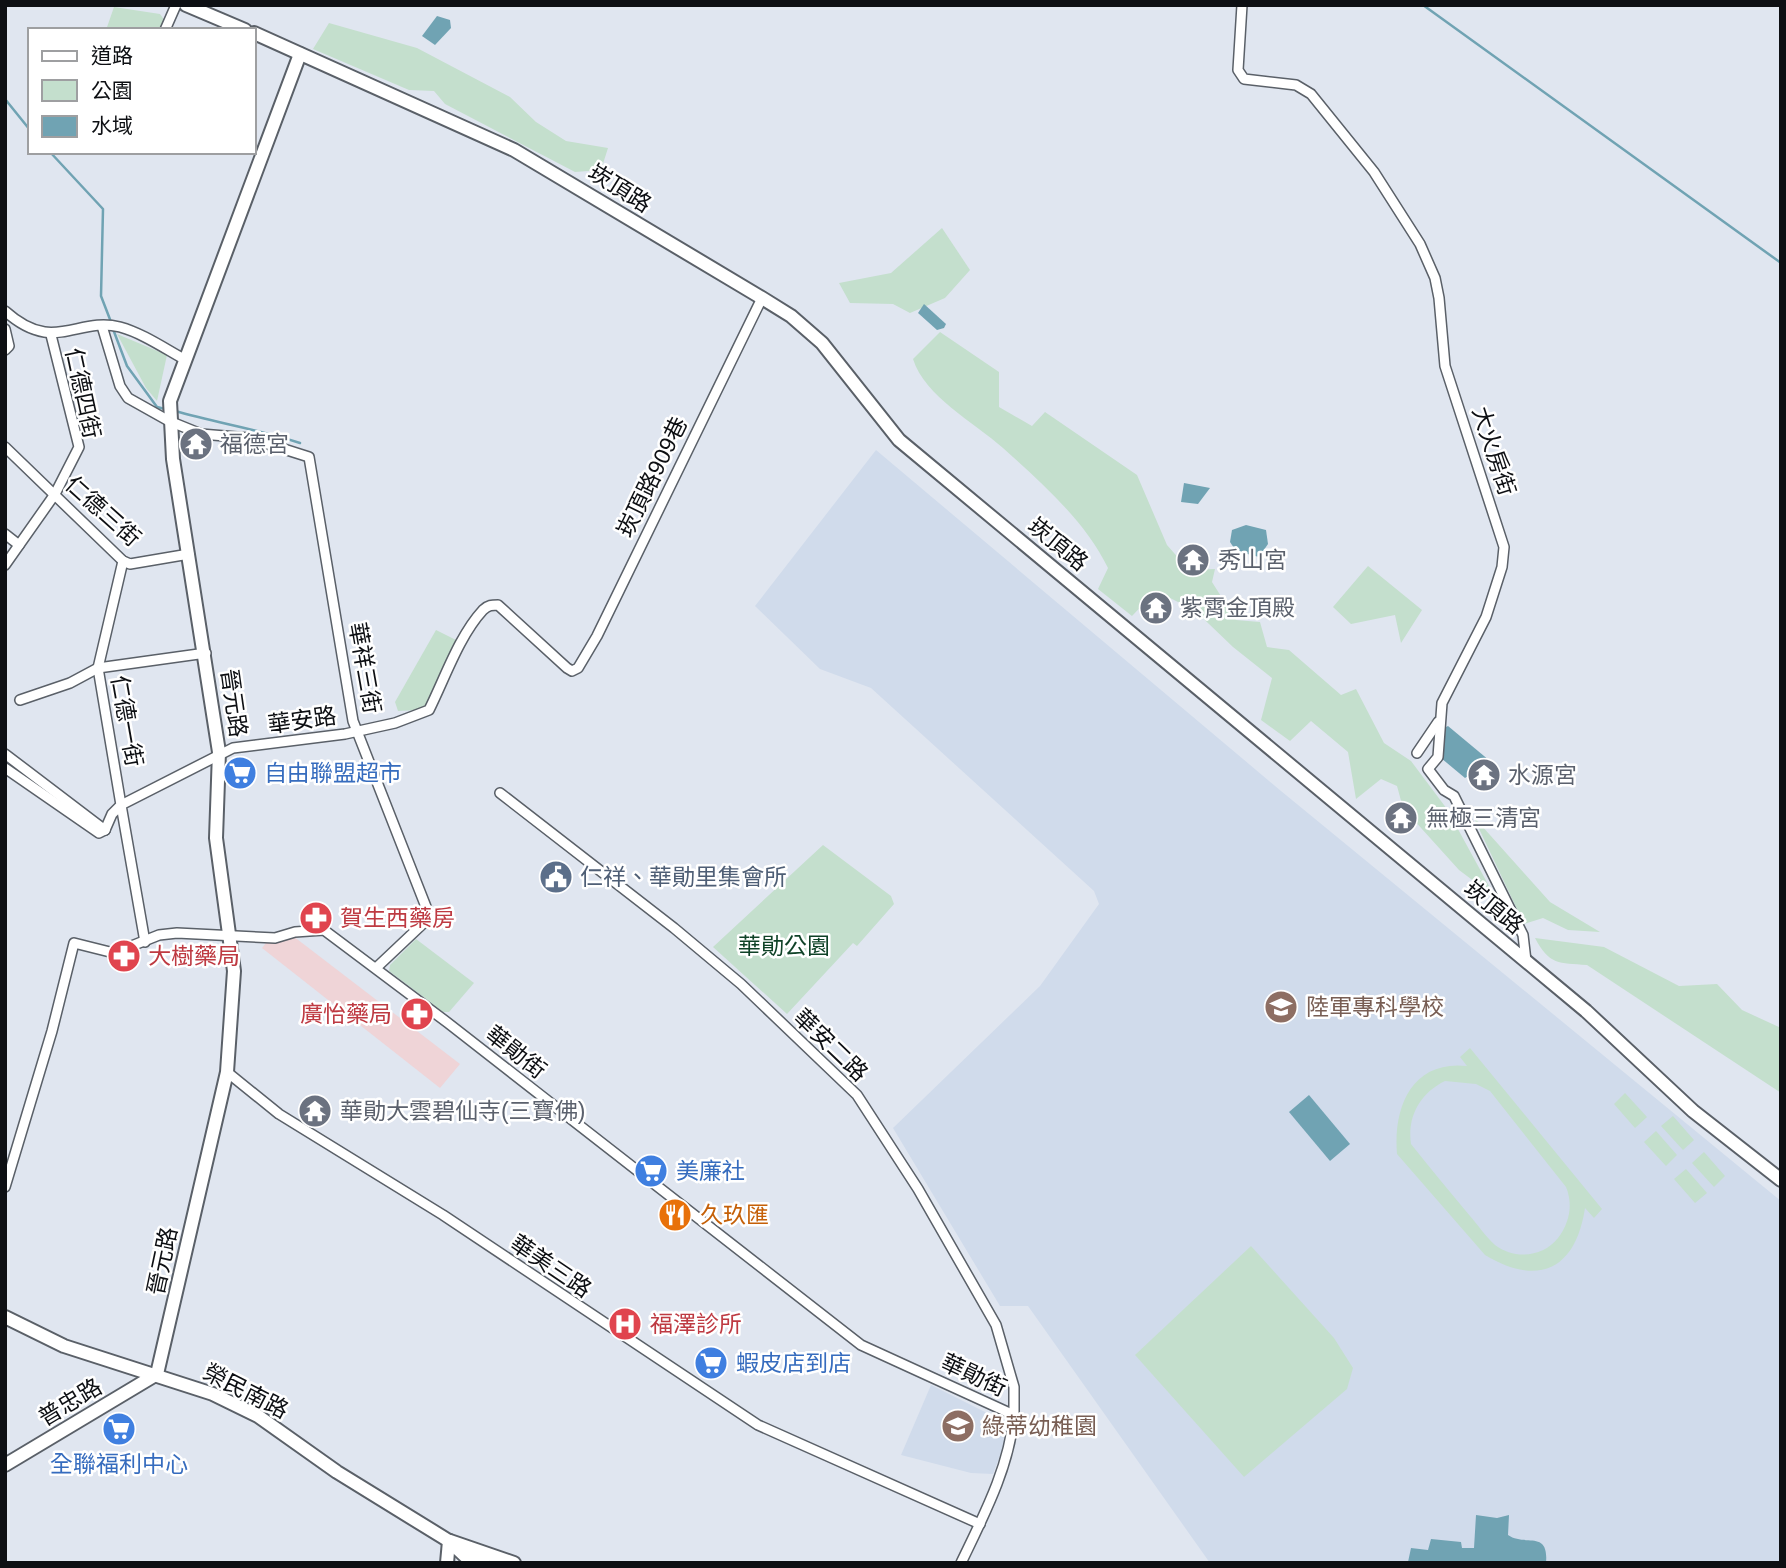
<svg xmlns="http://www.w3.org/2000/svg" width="1786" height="1568" font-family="Arial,'Noto Sans TC',sans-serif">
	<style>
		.commercial { fill: #efd4d7 }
		.built { fill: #d0dbeb }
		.green { fill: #c4dfcd; fill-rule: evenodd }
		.water { fill: #70a3b3 }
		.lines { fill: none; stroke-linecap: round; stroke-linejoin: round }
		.stream { stroke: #70a3b3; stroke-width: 2.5 }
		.minor-casing { stroke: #5a6068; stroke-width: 12 }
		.tertiary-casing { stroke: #5a6068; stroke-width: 16 }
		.minor { stroke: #fff; stroke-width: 9 }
		.tertiary { stroke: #fff; stroke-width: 12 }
		.labels { text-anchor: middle; stroke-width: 5; stroke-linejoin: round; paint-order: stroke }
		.street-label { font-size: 23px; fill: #0d0f13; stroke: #fff }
		.worship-label { font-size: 23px; fill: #5b616d; stroke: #fff; text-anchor: start }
		.shop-label { font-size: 23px; fill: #366cbe; stroke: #fff; text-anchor: start }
		.service-label { font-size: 23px; fill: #4e5e75; stroke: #fff; text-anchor: start }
		.health-label { font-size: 23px; fill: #be3a42; stroke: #fff; text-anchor: start }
		.park-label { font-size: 23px; fill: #0f4227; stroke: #fff }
		.education-label { font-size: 23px; fill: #785e54; stroke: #fff; text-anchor: start }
		.food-label { font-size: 23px; fill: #c56008; stroke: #fff; text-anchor: start }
	</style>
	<rect width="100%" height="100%" fill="#e0e6f0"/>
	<path class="commercial" d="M293,936L460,1064L440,1088L262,948L270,938Z"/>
	<g class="built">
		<path d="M876,450L1281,791L1781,1201V1563H1210L1028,1306H1000L893,1128L1040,986L1099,904L1094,891L871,688L820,669L755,606Z"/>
		<path d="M931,1385L999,1419L1004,1432V1445L993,1474L971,1473L901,1455Z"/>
	</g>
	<g class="green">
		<path d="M114,7L160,14L165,21L161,30H106Z"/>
		<path d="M329,23L417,48L510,97L536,122L566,141L608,148L601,170L575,172L445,104L434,91L409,90L313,49Z"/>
		<path d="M942,228L970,270L945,298L910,313L893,304L850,303L839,283L891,273Z"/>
		<path d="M940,332L999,372V407L1032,426L1045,412L1137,475L1167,545L1189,570L1215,569L1212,582L1236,620L1260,622L1267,647L1289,650L1341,695L1356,689L1384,743L1411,761L1447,809L1495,897L1459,870L1403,808L1397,786L1381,779L1356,799L1348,752L1311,721L1290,741L1261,720L1272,678L1233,647L1185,601L1178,602L1156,591L1132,616L1098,589L1108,568C1085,521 1042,483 1003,448C974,422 925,397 913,359Z"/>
		<path d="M117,334L167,355L157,401L146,388Z"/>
		<path d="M1368,566L1422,610L1401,643L1395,615L1351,624L1333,607Z"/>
		<path d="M436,630L462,643L428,704L420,710L398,711L395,702Z"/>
		<path d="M1473,816L1550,902L1600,932L1568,930L1543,918L1524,924Z"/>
		<path d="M823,845L891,896L894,904L857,946L853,943L787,1014L713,947Z"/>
		<path d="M1535,938L1604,947L1679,986L1717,984L1742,1010L1781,1028V1093L1587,965C1559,963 1549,965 1535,938Z"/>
		<path d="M416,939L474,983L449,1012H443L389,971L390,965Z"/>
		<path d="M1470,1048L1602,1209L1594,1218L1585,1208C1576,1268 1540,1288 1485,1255L1397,1154C1393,1107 1412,1060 1467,1066L1460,1057ZM1445,1081L1476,1084L1490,1091L1566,1187C1573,1204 1570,1222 1558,1238C1543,1257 1515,1260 1495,1245C1486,1237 1478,1225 1470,1216C1450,1192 1430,1168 1411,1144C1407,1117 1420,1093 1445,1081Z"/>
		<path d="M1625,1093L1647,1117L1635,1128L1614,1104Z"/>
		<path d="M1673,1116L1694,1140L1683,1150L1661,1126Z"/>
		<path d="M1656,1131L1677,1155L1666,1166L1644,1142Z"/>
		<path d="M1704,1152L1725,1176L1714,1187L1692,1163Z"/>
		<path d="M1686,1169L1707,1193L1695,1203L1674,1179Z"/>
		<path d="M1251,1246L1334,1338L1353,1368L1347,1389L1244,1477L1135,1355Z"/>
	</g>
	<g class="water">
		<path d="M437,16L450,20L451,28L435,45L422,36Z"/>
		<path d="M924,304L946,324L944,328L937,330L918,313Z"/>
		<path d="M1184,483L1210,488L1198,504L1181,502Z"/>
		<path d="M1246,525L1266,530L1268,544L1259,557L1236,551L1230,542L1232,530Z"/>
		<path d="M1448,726L1490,761L1465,778L1441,758L1444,728Z"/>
		<path d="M1309,1095L1350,1144L1330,1161L1289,1112Z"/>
		<path d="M1476,1515L1497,1518L1509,1515L1508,1535C1525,1547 1549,1529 1546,1563L1408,1562L1411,1548L1428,1550L1431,1539L1461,1542L1462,1548H1474Z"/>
	</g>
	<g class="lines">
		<g class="stream">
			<path d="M1423,5L1781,263"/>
			<path d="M5,99L30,130"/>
			<path d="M50,152L103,209L101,296L111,322"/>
			<path d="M113,329L127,366L157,407L165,409"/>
			<path d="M175,411C217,423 258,429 300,443"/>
		</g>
		<defs>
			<g id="minor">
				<path d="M1242,5L1238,70L1244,79L1296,85L1311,94L1374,172L1420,244L1435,278L1439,298L1445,366L1504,547L1502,567L1486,617L1442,703L1438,757L1428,769L1444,790L1454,796L1523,935L1526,961"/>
				<path d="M165,30L176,5"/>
				<path d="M5,311C54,355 77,316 120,327C142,333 164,348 184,359"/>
				<path d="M102,326L120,386L128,398L169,421L201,434L249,438L309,457L353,721L430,917L376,968"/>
				<path d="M5,329L9,346L5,350"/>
				<path d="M5,447L123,561L130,564L189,554"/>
				<path d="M5,534L19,545"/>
				<path d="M5,565L55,494L79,447L51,335"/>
				<path d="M20,700L70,683L98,668L206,653"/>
				<path d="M1417,753L1438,722"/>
				<path d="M5,754L105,830"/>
				<path d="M5,768L99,833L105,830"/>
				<path d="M500,793L674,928L741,984L857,1095L918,1189L996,1325L1014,1387V1415"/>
				<path d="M105,830L112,814L121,805L98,668L123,561"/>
				<path d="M145,942L121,805L233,748L345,734L395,723L429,710C445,678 459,636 483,610C488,605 492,605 498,605L567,668L572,671L578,668L597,636L762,298"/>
				<path d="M227,1072L279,1114L443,1215L758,1425L980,1524"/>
				<path d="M5,1187L52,1031L74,943L114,953L159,935L177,933L275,938L295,932L324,930L448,1023L861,1345L1014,1415C1009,1468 984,1515 961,1563"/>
			</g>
			<g id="tertiary">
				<path d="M186,5L245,30"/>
				<path d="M254,33L514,150L762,298L791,316L822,343L899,440L1586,1011L1693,1111L1781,1180"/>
				<path d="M5,1317L64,1346L213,1394L258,1416L337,1472L449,1541L465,1556L484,1563"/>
				<path d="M157,1374L227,1072L234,971L216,838L219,752L173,459L170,401L300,54"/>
				<path d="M5,1465L157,1374"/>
				<path d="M450,1541L514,1563"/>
				<path d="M447,1563L449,1541"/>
			</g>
		</defs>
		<use href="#minor" class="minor-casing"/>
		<use href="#tertiary" class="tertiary-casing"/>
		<use href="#minor" class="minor"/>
		<use href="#tertiary" class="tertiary"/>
	</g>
	<defs>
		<symbol id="temple-disc" viewBox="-11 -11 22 22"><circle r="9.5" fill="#6b7280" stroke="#fff"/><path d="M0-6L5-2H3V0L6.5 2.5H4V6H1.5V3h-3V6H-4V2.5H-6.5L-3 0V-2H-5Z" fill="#fff"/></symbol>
		<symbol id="supermarket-disc" viewBox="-11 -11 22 22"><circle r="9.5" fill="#3f7fe0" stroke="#fff"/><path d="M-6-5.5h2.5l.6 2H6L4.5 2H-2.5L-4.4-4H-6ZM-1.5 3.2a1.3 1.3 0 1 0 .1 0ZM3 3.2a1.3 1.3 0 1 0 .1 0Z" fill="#fff"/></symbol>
		<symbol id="civic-disc" viewBox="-11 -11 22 22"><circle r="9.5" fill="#5c6f8a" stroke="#fff"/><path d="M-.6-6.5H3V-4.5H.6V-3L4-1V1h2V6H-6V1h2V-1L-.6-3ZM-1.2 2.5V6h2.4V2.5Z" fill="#fff"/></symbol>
		<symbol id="pharmacy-disc" viewBox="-11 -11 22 22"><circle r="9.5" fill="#e0444e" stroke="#fff"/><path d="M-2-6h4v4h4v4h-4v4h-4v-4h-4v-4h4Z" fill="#fff"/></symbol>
		<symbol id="university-disc" viewBox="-11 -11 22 22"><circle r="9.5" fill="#8d6e63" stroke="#fff"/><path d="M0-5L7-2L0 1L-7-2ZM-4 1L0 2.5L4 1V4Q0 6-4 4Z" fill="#fff"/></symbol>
		<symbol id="restaurant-disc" viewBox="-11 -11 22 22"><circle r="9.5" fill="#e8710a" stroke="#fff"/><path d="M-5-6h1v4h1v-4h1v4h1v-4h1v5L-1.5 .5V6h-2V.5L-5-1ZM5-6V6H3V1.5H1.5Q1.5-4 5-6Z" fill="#fff"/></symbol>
		<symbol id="hospital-disc" viewBox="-11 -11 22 22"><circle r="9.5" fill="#e0444e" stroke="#fff"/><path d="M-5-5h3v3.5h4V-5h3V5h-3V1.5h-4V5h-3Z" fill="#fff"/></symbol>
		<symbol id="school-disc" viewBox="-11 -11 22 22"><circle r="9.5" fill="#8d6e63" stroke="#fff"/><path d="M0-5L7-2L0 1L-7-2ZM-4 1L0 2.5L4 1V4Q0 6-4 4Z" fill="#fff"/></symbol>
	</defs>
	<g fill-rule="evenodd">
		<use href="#temple-disc" x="177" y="425" width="38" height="38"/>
		<use href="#temple-disc" x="1174" y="541" width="38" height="38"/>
		<use href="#temple-disc" x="1137" y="589" width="38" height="38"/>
		<use href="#supermarket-disc" x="221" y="754" width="38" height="38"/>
		<use href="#temple-disc" x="1465" y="756" width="38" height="38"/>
		<use href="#temple-disc" x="1382" y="799" width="38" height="38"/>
		<use href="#civic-disc" x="537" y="858" width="38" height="38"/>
		<use href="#pharmacy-disc" x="297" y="899" width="38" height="38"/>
		<use href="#pharmacy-disc" x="105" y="937" width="38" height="38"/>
		<use href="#university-disc" x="1262" y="988" width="38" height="38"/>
		<use href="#pharmacy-disc" x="398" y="995" width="38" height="38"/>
		<use href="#temple-disc" x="296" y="1092" width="38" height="38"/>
		<use href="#supermarket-disc" x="632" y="1152" width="38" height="38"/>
		<use href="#restaurant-disc" x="656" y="1196" width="38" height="38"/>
		<use href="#hospital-disc" x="606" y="1305" width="38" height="38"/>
		<use href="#supermarket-disc" x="692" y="1344" width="38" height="38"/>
		<use href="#school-disc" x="939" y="1407" width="38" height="38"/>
		<use href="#supermarket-disc" x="100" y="1410" width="38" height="38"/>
	</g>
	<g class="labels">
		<g class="street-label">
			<text transform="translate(620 188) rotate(32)" y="8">崁頂路</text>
			<text transform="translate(83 393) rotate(78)" y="8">仁德四街</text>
			<text transform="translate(1494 451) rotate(72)" y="8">大火房街</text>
			<text transform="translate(652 477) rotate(-64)" y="8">崁頂路909巷</text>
			<text transform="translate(103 511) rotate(42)" y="8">仁德三街</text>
			<text transform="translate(1058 544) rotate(39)" y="8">崁頂路</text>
			<text transform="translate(365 668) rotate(80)" y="8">華祥三街</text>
			<text transform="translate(234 703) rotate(82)" y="8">晉元路</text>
			<text transform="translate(302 720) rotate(-8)" y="8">華安路</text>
			<text transform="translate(127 721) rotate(80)" y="8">仁德一街</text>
			<text transform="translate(1494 907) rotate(40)" y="8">崁頂路</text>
			<text transform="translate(831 1045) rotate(44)" y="8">華安二路</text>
			<text transform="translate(516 1052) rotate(38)" y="8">華勛街</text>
			<text transform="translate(162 1261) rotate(-78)" y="8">晉元路</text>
			<text transform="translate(551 1266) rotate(34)" y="8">華美三路</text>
			<text transform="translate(974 1375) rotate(25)" y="8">華勛街</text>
			<text transform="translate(246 1391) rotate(27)" y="8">榮民南路</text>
			<text transform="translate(70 1402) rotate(-31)" y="8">普忠路</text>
		</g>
		<g class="worship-label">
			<text x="220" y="452">福德宮</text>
			<text x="1218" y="568">秀山宮</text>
			<text x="1180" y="616">紫霄金頂殿</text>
			<text x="1508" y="783">水源宮</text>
			<text x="1426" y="826">無極三清宮</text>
			<text x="340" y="1119">華勛大雲碧仙寺(三寶佛)</text>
		</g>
		<g class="shop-label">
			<text x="264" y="781">自由聯盟超市</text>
			<text x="676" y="1179">美廉社</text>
			<text x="736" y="1371">蝦皮店到店</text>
			<text x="119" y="1472" text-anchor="middle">全聯福利中心</text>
		</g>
		<g class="service-label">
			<text x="580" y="885">仁祥、華勛里集會所</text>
		</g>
		<g class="health-label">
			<text x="340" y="926">賀生西藥房</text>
			<text x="148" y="964">大樹藥局</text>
			<text x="392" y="1022" text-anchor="end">廣怡藥局</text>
			<text x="650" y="1332">福澤診所</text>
		</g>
		<g class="park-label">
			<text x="784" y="954">華勛公園</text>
		</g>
		<g class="education-label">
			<text x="1306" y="1015">陸軍專科學校</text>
			<text x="982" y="1434">綠蒂幼稚園</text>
		</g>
		<g class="food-label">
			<text x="700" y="1223">久玖匯</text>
		</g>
	</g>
	<rect width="1786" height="1568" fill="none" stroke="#0d0f13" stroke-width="14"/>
	<rect x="28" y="28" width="228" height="126" fill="#ffffff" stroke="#9e9fa1" stroke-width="2"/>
	<rect x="42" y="51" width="35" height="10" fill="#ffffff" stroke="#9e9fa1" stroke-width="2"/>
	<text x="91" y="63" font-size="21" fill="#0d0f13">道路</text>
	<rect x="42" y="80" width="35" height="21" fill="#c4dfcd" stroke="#9e9fa1" stroke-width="2"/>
	<text x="91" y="98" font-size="21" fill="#0d0f13">公園</text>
	<rect x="42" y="116" width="35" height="21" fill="#70a3b3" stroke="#9e9fa1" stroke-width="2"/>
	<text x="91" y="133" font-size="21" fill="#0d0f13">水域</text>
</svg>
